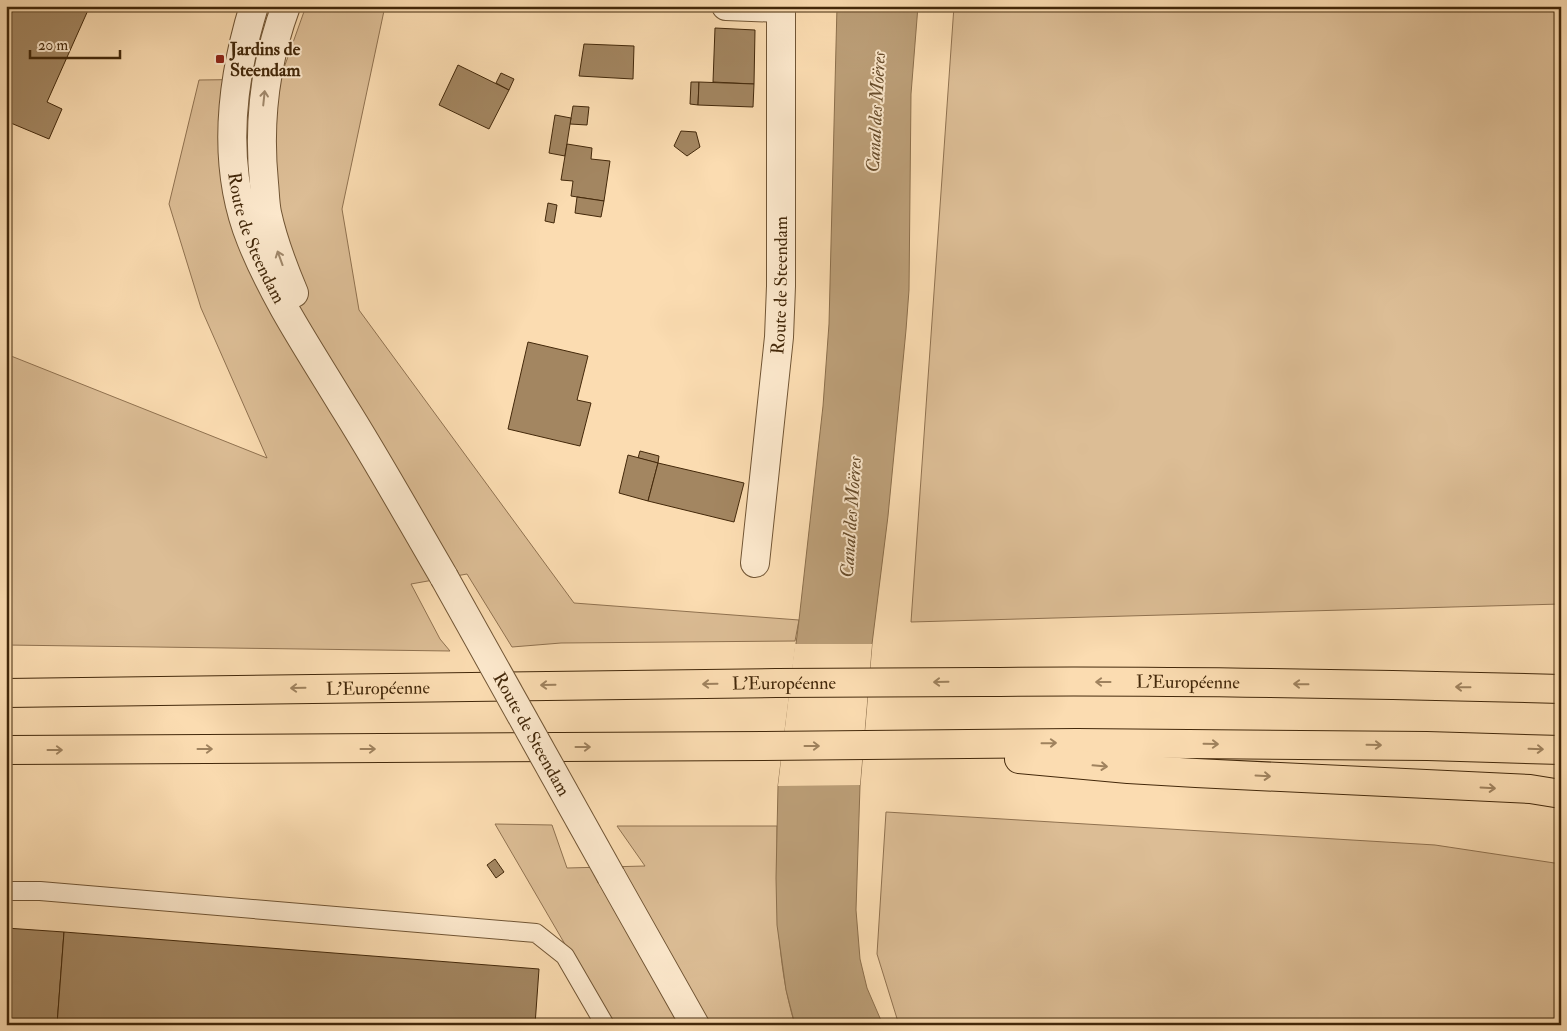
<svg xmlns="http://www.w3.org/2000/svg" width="1567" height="1031" font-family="'IM FELL Double Pica',serif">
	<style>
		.green { fill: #dcbd95; stroke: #907250 }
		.water { fill: #bc9f78; stroke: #8c6f4c }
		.pier { fill: #fbdcb1 }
		.building { fill: #a38661; stroke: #43280a }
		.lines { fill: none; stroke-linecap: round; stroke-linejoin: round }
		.service-casing { stroke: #715534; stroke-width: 20 }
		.minor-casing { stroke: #715534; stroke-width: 30 }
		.tertiary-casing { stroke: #715534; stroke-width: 30 }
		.motorway-casing { stroke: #43280a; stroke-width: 30 }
		.service { stroke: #fce8cc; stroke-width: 18 }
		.minor { stroke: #fce8cc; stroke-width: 28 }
		.tertiary { stroke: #fce8cc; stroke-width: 28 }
		.motorway { stroke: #fbdcb1; stroke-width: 28 }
		.tertiary-bridge-casing { stroke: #715534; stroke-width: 30; stroke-linecap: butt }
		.tertiary-bridge { stroke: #fce8cc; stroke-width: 28 }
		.oneway { stroke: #a0886b }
		.oneway2 { stroke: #9f825e }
		.poi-dot { fill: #8f2418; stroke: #fce8cc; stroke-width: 2 }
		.labels { text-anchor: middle; stroke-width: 4; stroke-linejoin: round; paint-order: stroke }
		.poi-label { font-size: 18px; font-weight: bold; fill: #43280a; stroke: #fce8cc; text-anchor: start }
		.street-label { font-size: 18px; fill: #43280a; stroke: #fce8cc }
		.water-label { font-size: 19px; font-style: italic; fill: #674c2b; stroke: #fce8cc }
	</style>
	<rect width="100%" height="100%" fill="#fbdcb1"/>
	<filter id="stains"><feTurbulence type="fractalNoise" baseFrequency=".004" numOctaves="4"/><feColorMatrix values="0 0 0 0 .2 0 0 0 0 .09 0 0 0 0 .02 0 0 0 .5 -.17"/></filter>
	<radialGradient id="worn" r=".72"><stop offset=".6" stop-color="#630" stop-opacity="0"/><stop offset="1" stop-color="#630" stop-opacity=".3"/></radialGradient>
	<g class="green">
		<path d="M306,6H385L342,209L359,310L574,603L799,620L795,641L561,643L512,647L467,574L411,584L440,639L450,651L6,645V354L267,458L201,308L169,204L199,80L280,79Z"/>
		<path d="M954,6H1561V604L911,622Z"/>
		<path d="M886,812L1435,845L1561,864V1025H899L877,954Z"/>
		<path d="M495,824L552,825L567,868L645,866L617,826H777C777,893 775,960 795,1025H612Z"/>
	</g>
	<path class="water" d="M837,6H918L911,94L909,290L906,330L888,516L872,644L860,786L856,910L860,959L867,988L883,1025H795L786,990L777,925L776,878L778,786L799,620L823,406L829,324Z"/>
	<path class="pier" d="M795,644H872L860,785L778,786Z"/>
	<g class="building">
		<path d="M7,6H86L89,8L47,102L62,109L49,139L6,121Z"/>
		<path d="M715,28L755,30L754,84L713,82Z"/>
		<path d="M584,44L634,46L633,79L579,76Z"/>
		<path d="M458,65L509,90L489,129L439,105Z"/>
		<path d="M501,73L514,79L509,90L496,83Z"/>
		<path d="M691,82H699L698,105L690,104Z"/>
		<path d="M699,82L754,84L753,107L698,105Z"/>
		<path d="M573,106L589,107L587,125L570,124Z"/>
		<path d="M555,115L571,118L565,156L549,153Z"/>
		<path d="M681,131L696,132L700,147L687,156L674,146Z"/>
		<path d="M567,144L592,148L591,159L610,161L604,201L571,196L573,181L561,180Z"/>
		<path d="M577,197L604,201L601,217L575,213Z"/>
		<path d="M548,203L557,205L554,223L545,221Z"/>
		<path d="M528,342L588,356L577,400L591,403L580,446L508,429Z"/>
		<path d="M640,451L659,456L658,463L638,458Z"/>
		<path d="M628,455L658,463L648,501L619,493Z"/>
		<path d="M658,463L744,483L734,522L648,501Z"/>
		<path d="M495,859L504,872L496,878L487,865Z"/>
		<path d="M6,928L64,932L57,1025H6Z"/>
		<path d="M64,932L539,969L535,1025H57Z"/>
	</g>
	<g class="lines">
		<defs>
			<path id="service" d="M6,891H40L536,933L565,956L605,1025"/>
			<g id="minor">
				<path d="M726,6L781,8"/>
				<path id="s1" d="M755,563L779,337L781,286V6"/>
			</g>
			<g id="tertiary">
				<path id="s2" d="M254,6C231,81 221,165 251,240C274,298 310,351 342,404C378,461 410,519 444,577"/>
				<path d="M286,6C265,63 258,123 264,183C265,193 265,203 267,213C273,241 283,267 294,293"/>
				<path d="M611,876L695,1025"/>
			</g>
			<g id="motorway">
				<path id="s3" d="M6,693L776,683C845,683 913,682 981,682C1175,680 1368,684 1561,689"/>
				<path d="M6,750L764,746L1077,743L1427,746L1561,750"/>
				<path d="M1019,759L1128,769L1196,773L1530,789L1561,794"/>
			</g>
		</defs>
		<use href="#service" class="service-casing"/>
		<use href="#minor" class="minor-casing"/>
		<use href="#tertiary" class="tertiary-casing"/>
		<use href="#motorway" class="motorway-casing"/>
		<use href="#service" class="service"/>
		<use href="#minor" class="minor"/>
		<use href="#tertiary" class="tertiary"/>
		<use href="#motorway" class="motorway"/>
		<defs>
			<g id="tertiary-bridge">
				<path id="s4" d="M444,577L611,876"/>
			</g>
		</defs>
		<use href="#tertiary-bridge" class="tertiary-bridge-casing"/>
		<use href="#tertiary-bridge" class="tertiary-bridge"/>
	</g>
	<defs><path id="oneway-shaft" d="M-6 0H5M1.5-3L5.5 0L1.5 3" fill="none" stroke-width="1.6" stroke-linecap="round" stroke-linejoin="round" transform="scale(1.25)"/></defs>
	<g class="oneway">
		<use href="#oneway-shaft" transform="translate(264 98) rotate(-84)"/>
		<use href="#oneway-shaft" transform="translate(280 258) rotate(-110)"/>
	</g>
	<g class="oneway2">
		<use href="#oneway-shaft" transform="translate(941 682) rotate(179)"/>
		<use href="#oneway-shaft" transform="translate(1103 682) rotate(-180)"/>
		<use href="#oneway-shaft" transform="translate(710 684) rotate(179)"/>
		<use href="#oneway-shaft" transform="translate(1301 684) rotate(-179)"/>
		<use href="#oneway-shaft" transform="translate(548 685) rotate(179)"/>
		<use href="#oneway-shaft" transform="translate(1463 687) rotate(-179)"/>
		<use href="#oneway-shaft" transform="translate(298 688) rotate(179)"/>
		<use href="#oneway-shaft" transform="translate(1049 743) rotate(-1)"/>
		<use href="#oneway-shaft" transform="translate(1211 744) rotate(1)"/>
		<use href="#oneway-shaft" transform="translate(1374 745) rotate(1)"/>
		<use href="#oneway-shaft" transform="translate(812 746)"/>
		<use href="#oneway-shaft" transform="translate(583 747)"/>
		<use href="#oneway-shaft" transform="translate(205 749)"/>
		<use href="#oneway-shaft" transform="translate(368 749)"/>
		<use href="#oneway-shaft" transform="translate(1536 749) rotate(2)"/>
		<use href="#oneway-shaft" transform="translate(55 750)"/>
		<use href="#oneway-shaft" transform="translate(1100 766) rotate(5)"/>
		<use href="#oneway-shaft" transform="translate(1263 776) rotate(3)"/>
		<use href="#oneway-shaft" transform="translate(1488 788) rotate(3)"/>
	</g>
	<rect class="poi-dot" x="215" y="54" width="10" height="10" rx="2.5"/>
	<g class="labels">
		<g class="poi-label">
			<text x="230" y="55">Jardins de<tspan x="230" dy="21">Steendam</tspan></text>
		</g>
		<g class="street-label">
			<text dy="6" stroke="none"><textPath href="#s2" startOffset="238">Route de Steendam</textPath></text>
			<text dy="6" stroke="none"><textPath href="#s1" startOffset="279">Route de Steendam</textPath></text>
			<text dy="6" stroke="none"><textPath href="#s3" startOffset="778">L'Européenne</textPath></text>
			<text dy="6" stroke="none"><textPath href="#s3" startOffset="1182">L'Européenne</textPath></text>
			<text dy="6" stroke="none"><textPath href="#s3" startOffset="372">L'Européenne</textPath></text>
			<text dy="6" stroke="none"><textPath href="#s4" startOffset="180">Route de Steendam</textPath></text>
		</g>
		<g class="water-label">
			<text transform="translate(875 112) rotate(-87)" y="7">Canal des Moëres</text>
			<text transform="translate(850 517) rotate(-86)" y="7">Canal des Moëres</text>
		</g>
	</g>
	<rect width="1567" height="1031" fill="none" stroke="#fbdcb1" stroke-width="25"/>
	<rect x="8" y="8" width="1552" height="1016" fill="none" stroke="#43280a" stroke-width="2.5"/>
	<rect x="12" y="12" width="1542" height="1006" fill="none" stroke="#43280a"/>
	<path d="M30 50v8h90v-8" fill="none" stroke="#43280a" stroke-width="2.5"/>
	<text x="38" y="50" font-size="15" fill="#43280a" stroke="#fce8cc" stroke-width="4" paint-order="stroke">20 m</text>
	<rect width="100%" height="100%" filter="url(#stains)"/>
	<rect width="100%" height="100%" fill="url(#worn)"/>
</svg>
